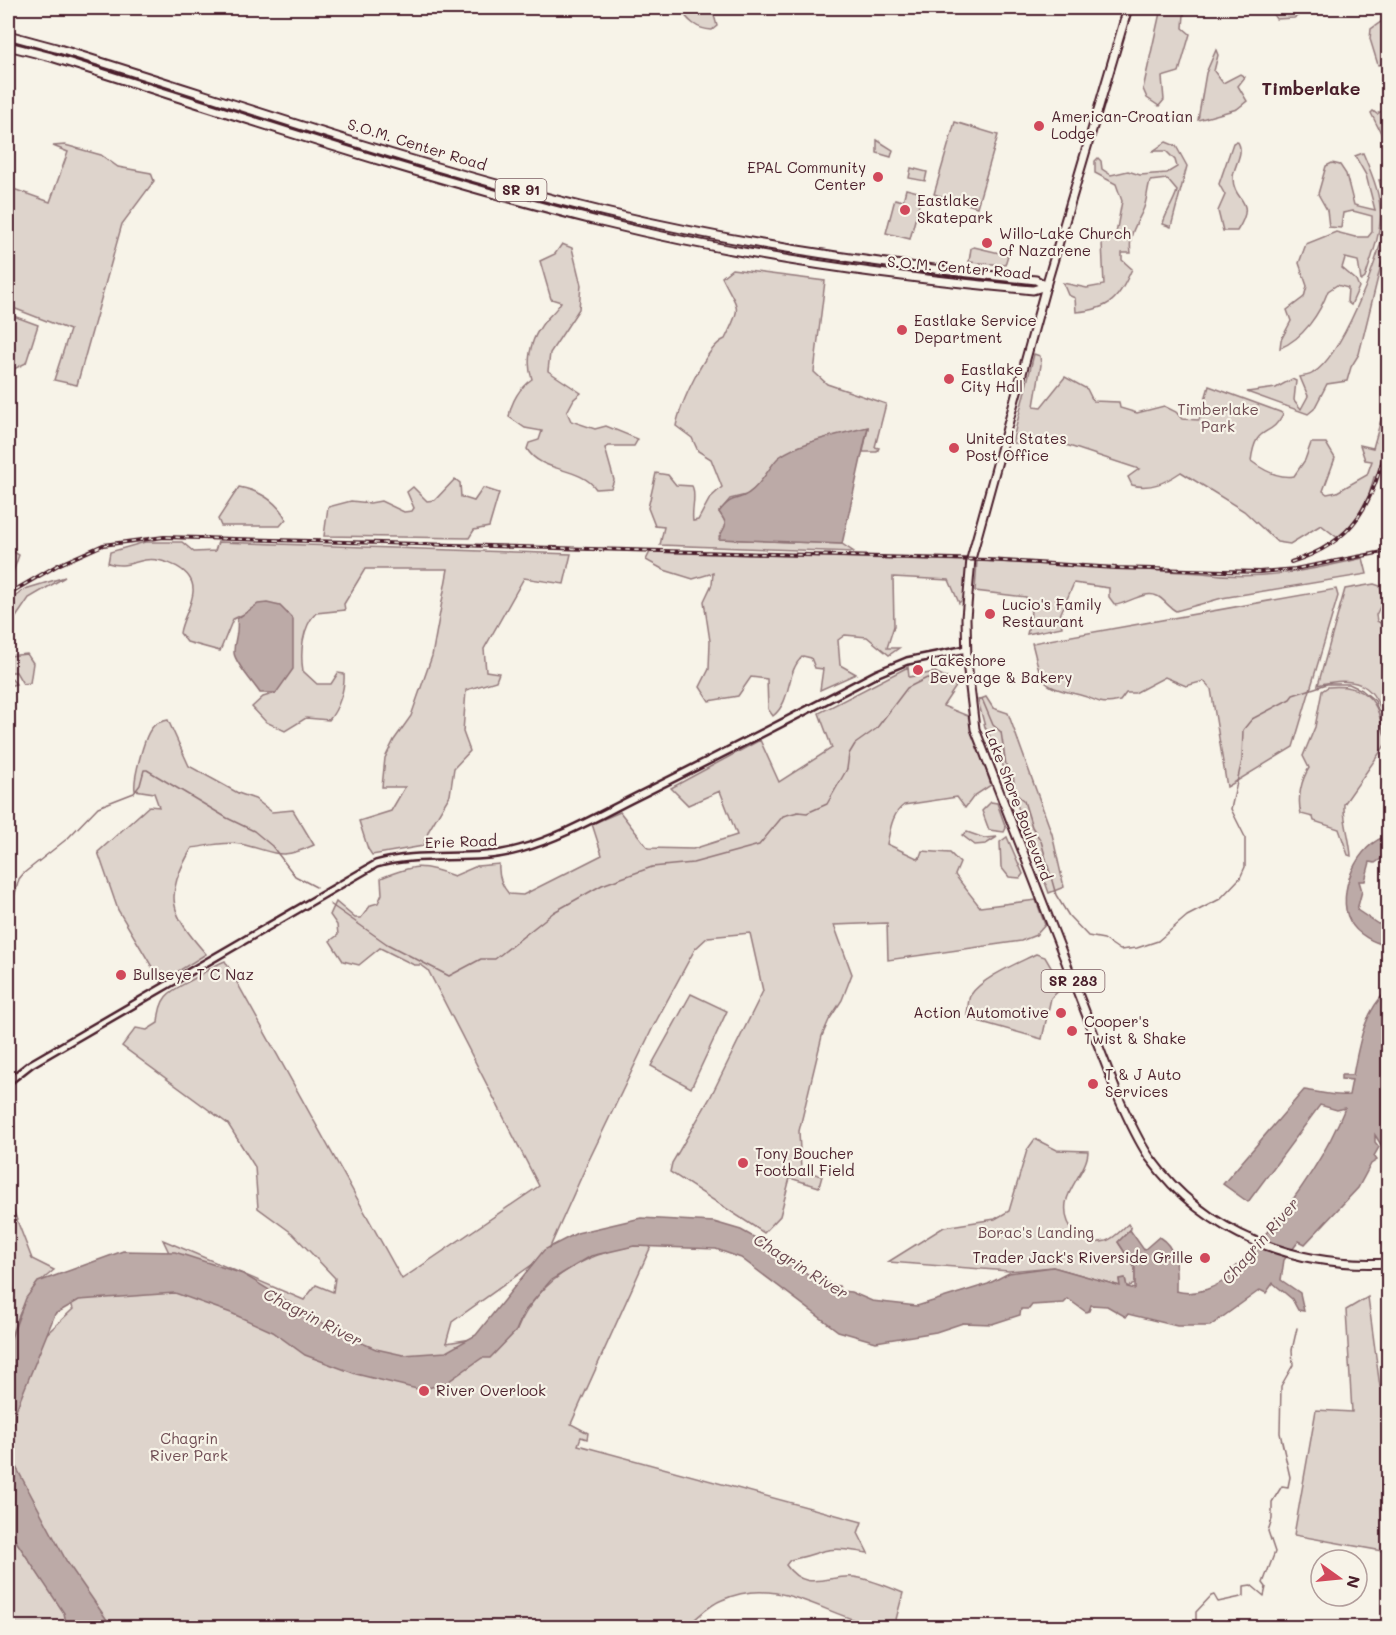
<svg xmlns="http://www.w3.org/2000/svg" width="1396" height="1635" font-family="Mali,sans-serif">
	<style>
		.green { fill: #ded4cc; stroke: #947a7c; stroke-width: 1.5 }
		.water { fill: #bcaaa7; stroke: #8e7275; stroke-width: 1.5 }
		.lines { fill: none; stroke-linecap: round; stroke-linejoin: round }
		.stream { stroke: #8e7275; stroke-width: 1.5 }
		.tertiary-casing { stroke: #4a1f2b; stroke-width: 10 }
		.primary-casing { stroke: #4a1f2b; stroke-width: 11 }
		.tertiary { stroke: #f7f3e8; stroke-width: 5 }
		.primary { stroke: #f7f3e8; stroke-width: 7 }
		.rail-casing { stroke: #4a1f2b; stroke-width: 4 }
		.rail { stroke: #f7f3e8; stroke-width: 1.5; stroke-dasharray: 4.5; stroke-linecap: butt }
		.poi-dot { fill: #d1495b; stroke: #f7f3e8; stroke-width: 2 }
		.labels { text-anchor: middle; stroke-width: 4.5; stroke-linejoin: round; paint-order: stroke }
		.shield { fill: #f7f3e8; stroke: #7e5f64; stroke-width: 1.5 }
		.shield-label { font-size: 14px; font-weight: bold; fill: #4a1f2b }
		.poi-label { font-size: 15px; fill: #4a1f2b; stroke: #f7f3e8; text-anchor: start }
		.street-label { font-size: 15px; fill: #4a1f2b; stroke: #f7f3e8 }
		.park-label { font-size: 15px; fill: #6f4c53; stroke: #f7f3e8 }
		.water-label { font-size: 16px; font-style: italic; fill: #6c4950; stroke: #f7f3e8 }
		.quarter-label { font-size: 18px; font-weight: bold; fill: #4a1f2b; stroke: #f7f3e8 }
	</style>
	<rect width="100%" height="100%" fill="#f7f3e8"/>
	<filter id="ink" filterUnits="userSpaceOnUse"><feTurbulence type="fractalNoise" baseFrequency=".0167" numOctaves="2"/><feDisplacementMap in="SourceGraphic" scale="12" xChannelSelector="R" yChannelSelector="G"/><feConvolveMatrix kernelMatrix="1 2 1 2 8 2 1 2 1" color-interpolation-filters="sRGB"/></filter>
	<g filter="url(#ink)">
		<g class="green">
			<path d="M680,8H712L717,26L712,30C696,29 688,21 680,8Z"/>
			<path d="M1161,8H1189L1184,14L1183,28L1190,34L1179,72L1162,77L1164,100L1159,106L1147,98L1143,89Z"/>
			<path d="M1269,8H1302L1301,14L1294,18L1276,19Z"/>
			<path d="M1382,8H1388V32L1386,35L1385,64L1378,65L1370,39L1371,29L1382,21Z"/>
			<path d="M1216,50L1218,55L1214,71L1223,83L1240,74L1245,77L1238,86L1247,101L1237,109L1198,120L1206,73Z"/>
			<path d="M1388,107V138L1382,135L1371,113L1373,111L1377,114Z"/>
			<path d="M955,122L998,135L977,207L934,194Z"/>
			<path d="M877,140L893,150L891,157L877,153Z"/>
			<path d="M1237,141C1246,152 1233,166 1233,178C1233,203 1258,198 1237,231H1223L1218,211L1225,195L1219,184L1233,143Z"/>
			<path d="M1166,142L1176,146L1187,166L1171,227L1163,224C1164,216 1174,202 1177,191L1167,179L1150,181C1147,190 1147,202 1143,210C1136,226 1128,234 1131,253H1122V260L1132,269C1118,299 1112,309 1076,312L1075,298L1068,295L1063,283L1087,288L1104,285L1102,242L1116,234L1122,201L1116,184L1095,173V161L1098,158L1101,161L1102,169L1111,175L1128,171L1140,175L1167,173L1177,167L1175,160L1166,151H1153Z"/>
			<path d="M65,145L101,155L118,167L151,173L154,181L122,224L77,385L54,380L70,330L8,306V187L50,202L68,152L53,146Z"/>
			<path d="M1363,153C1388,211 1384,220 1365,278L1361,281L1358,261L1345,258L1342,268L1356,280L1359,287L1351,305L1347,302L1348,288L1337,285L1328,291C1320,313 1303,339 1280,348L1281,340L1291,321L1287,310L1304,297L1307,286L1299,263L1306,244L1336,232L1355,237H1368L1372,232V216L1353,211L1343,213L1341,228L1329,227L1327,210L1318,194L1326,166L1332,163L1340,165L1346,174L1354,205L1375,210L1366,175L1355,156Z"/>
			<path d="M911,168L927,172L925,181L909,178Z"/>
			<path d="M1379,180H1388V252L1381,265L1359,354L1351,367L1347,381L1327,384L1314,409L1308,414L1247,392L1276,388L1292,379L1296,381L1294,400L1301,409L1308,396L1300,377C1304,376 1310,376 1313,373C1342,356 1377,263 1384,230C1387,214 1384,196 1379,180Z"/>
			<path d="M906,189L922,193L910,239L886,233L895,199L903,201Z"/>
			<path d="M562,244L572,248L581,285L579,309L550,353L548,371L581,393L574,399L567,412L571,421L595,429L606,426L638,439L634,446H609L605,448L614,480L611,488L596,489C580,466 541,473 527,449L529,443L539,440L542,431L525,428L509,417C511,402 520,387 532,379C526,363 530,342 540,328C546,317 555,313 561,302L551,299L540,261L555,254Z"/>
			<path d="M974,247L1008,255L1005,265L969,262L971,248Z"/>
			<path d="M732,269L825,281L814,372L827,384L886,404L875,447L879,448L877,452H863L868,428L779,458L763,482L746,495L730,499L719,512L726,522V530L719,536L720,539L842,544L854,552L660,545L664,527L655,526L648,508L656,473L668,475L676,485L692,486C697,495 691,510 693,521L698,520L710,498L722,487L711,459L698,451L692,438L676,426C680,406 705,347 725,339C743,303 738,310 722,277Z"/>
			<path d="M8,314L38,325L26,363L8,372Z"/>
			<path d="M1034,354L1040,356L1041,365L1034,406L1041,407L1065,377L1087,389L1093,401L1119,402L1120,408L1137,413L1164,406L1176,412L1182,419L1199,420L1209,386L1280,412L1283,414C1270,440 1256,422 1251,461C1263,470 1278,479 1294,476L1305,460L1311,443H1326L1335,458L1323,491L1327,494L1337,492L1367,475L1372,461L1365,460L1360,445L1373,448L1388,395V435L1377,477H1374L1369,495L1357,517L1339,539L1321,525L1290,544L1277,542L1244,511L1181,472C1166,482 1151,490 1132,485L1128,477L1139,469L1066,445L1012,443Z"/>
			<path d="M455,479L460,483L461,497L474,501L483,488L499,493L489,527L474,530L469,538L324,536L328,507L351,501L370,503L381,501L404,512L412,511L414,508L407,492L413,487L427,501L435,500Z"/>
			<path d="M239,487C260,491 276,500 286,519L280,526H221L218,519Z"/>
			<path d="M145,542H182L194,552L215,551L218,542L571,554L564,584L524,578L484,649L486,671L499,673L496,681L466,690L463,732L470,751L454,768L450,795L429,830L423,846L372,855L368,849L359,821L391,811L405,787H382L385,758L394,740L411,716L432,656L448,569H365L344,604L345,610L316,613C302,627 300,653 303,671L317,684H331L338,673L344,674C345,689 339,708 329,720L306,718L285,731L266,722L252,707L263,697L276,693L246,613L233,619L220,651L187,642L180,633C182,619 192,606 193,592C195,570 164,557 145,560C130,563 123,568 108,563L110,552Z"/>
			<path d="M14,552L19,555L8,586V555Z"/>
			<path d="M650,552L968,561L964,598L959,603L949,580L893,577L894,626L887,648H899L889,655L867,637L845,635L838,640L840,665L856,674L820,690L823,669L815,668L811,658L803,656C785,672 793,700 773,716L768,709L767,679L751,677L738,696L709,701L700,687L709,669L710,641L704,601L712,584L713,573L693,579L664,570L646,560Z"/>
			<path d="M1363,558L1367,574L1222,598L1176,611C1168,607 1164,599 1157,596C1145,590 1127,604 1115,605L1109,597V588L1074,583L1060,615L1062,627L1027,634C1030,622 1034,608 1026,597L975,591L977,561L1202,573C1258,581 1308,571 1363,558Z"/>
			<path d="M65,577L29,598L8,629V602L25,589Z"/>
			<path d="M1374,584L1380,586L1383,601L1376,615L1377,621L1382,624C1384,638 1382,654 1385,667C1387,683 1394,720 1387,733C1379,689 1363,673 1318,685L1345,589Z"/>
			<path d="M1336,589L1338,596L1293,747L1227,787L1211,689L1204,681L1186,686L1165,677L1135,693H1126L1120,701C1097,706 1100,700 1080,695C1037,685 1043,684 1032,643Z"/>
			<path d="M27,654L33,663L30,683L23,684L16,672H11L10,677L16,684L8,686V656Z"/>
			<path d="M908,667L909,677L935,672L950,679H961L943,706L968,716L991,785L974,796L965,808L957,797L904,805C892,813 890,831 887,844L919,859L922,851L950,853L960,863L955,875L980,907L1036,900L1045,925L1036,935L1021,941L888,960L887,923L834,925L852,974L842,1000L829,1020L822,1036L799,1131L801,1170L822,1176L819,1187L790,1178L780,1216L764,1233L670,1172L672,1163L710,1098L763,991L750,933L708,937L695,949L653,1027L588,1162L550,1247L533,1264L452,1322L446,1343L516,1332C539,1275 593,1248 652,1244L571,1424L588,1433L587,1439L581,1437L578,1445L862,1522L858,1533L868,1553C854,1551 837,1547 823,1551C811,1555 804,1557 790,1560L786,1565C806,1594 830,1574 854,1577C869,1579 889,1587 903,1593L894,1627C835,1627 786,1571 722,1600C708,1605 697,1619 685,1627H89L10,1511L8,1387L21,1358L73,1309L65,1283L175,1265L163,1240L304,1300L316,1285L333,1292L335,1278L292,1233L258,1208L255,1167L228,1124L122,1046L136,1028L147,1030L158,1023C160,992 172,991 197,977C207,971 214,965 225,961L402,1279L539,1186L428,970L421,965H414L380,948L359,965L343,961L330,941L338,935L337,925L330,915L336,902L355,918H361L371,905L378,903L382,894L381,878C413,865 421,863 454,876L477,866L499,864C498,876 501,885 509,894L523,895L602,855L592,824L620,812L648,848L693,849L737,835L720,791L688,805L671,788L760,740L779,782L832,748L819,713Z"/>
			<path d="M1328,687C1348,685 1368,689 1377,709C1382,720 1381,731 1388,741L1344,804C1343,820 1350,838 1351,856L1348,855L1339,829L1314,821L1313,817L1301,814C1297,799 1301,780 1309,768L1303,756L1315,727L1322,691Z"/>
			<path d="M986,697L993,708L1008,713L1052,834L1064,887L1049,893L998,752L985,727L978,700Z"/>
			<path d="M168,720L189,766L238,793L255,799L272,812L293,810L314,845C277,862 275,851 240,844C225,841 207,846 192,848C163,897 170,913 206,954L161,982L118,910L98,852L149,806L159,807L154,793L135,790C133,779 144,738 151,729C155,723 160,722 168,720Z"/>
			<path d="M991,802L997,803L1006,828L1004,832L989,830L982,811Z"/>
			<path d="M967,832L984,838L997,837L986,844L975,845L962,835Z"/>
			<path d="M1007,837L1023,874L1020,878L1009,877L1001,867L1000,842Z"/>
			<path d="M1036,954L1045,957L1056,976L1065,985L1051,998L1042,1039L978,1021L967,1015C968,1009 968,1000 970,996C981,978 1018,963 1036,954Z"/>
			<path d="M691,994L727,1011L691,1088L651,1066Z"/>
			<path d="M1035,1139L1057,1150L1088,1151C1088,1168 1069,1185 1066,1203C1063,1227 1081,1247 1106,1241C1115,1238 1121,1230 1128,1224L1131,1229L1118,1242L1135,1268V1284L1127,1287L1125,1278L1119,1279L1120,1286L1053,1267L1009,1271L888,1262L944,1227L995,1219L1009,1211L1027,1150Z"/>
			<path d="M8,1197L32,1259L54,1270C28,1290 17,1315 8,1346Z"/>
			<path d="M1368,1297L1380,1387H1388V1552L1294,1535L1316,1410L1352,1412L1346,1310Z"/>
			<path d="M8,1529L65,1613L67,1627H8Z"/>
		</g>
		<g class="water">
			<path d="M868,427L842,544L719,539C723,525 731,529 719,512C734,493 736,503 749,493C764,482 769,466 779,457C801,441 842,434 868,427Z"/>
			<path d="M267,603L280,606L293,619V669L276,693H260C254,684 233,660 234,652C234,638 239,636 237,619L258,604Z"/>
			<path d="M1388,836V854L1375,863L1370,862L1365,881H1359L1362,891L1357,910L1378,924L1388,922V946C1375,943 1357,935 1350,921C1335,894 1358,842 1388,836Z"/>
			<path d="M1388,990V1054L1385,1070L1388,1074L1384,1105L1388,1115V1145L1383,1148L1375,1135V1142L1379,1147L1374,1156L1377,1160L1371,1164L1358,1188L1305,1244L1299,1241L1284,1260L1281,1280L1300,1293L1304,1311L1298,1310L1292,1299L1273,1283L1266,1293L1260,1290L1210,1326H1177L1128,1314L1126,1317L1107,1306L1091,1305L1089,1311L1086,1312L1068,1299L1064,1303L1032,1305L1029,1309H1021L1020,1315L992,1324L963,1323L936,1332L876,1342L838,1331L741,1258L716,1249L634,1246L591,1256L551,1280L524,1312L516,1331L490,1358H482L446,1383L421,1390L356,1374L305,1355L273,1332L231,1313L175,1293L79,1300L55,1314L16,1410L12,1436L15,1465L67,1562L112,1627H67L64,1613L8,1529V1346L26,1298L38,1282L123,1251L175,1252L243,1274L341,1334L376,1349L403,1355L446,1352L476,1335L544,1250L577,1233L641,1218L714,1222L741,1230L779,1251L808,1275L827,1281L830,1285L839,1286L841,1291L851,1292L872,1301L917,1306L988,1284L1009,1273L1053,1267L1120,1286L1119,1279L1125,1278L1127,1287L1135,1289V1268L1118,1242L1130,1230L1144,1250L1159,1237C1179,1249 1176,1271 1176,1291C1198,1297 1217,1286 1235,1274L1233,1270C1277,1224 1321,1168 1345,1108L1337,1110L1320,1105L1248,1202L1223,1184L1304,1090C1319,1092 1334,1097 1349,1095L1352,1080L1341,1079V1075H1353C1359,1044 1364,1011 1388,990Z"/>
		</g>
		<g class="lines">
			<g class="stream">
				<path d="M982,699L993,725L1001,732L1007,772L1013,774L1015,793L1024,801L1032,827L1041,841L1056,895L1069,916L1088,936L1104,939L1120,950L1137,948L1158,941L1187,916L1220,899L1240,878L1245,867V837L1231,809L1242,760L1243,730L1252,719L1290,699L1293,695L1327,684H1349L1362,690L1375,701L1385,734"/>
				<path d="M330,904L387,944L449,976L481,959H495L554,912L602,885L652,867L693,863L759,845L783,816L798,812L807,813L827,804L847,769L849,754L855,744L876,729L907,688L927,678L939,679L956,686"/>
				<path d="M8,918L19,879L24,873L68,838L98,807L134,793L140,785L144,770H147L227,818L254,831L272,846L295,876L316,887"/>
				<path d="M1196,1628V1612L1211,1596L1214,1595L1218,1602L1241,1597L1244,1596V1586L1251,1585L1264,1596L1266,1587L1263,1583L1275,1552L1268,1531L1272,1519V1502L1282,1486L1288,1487L1290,1477L1280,1433L1281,1386L1293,1365L1292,1350L1297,1328"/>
			</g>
			<defs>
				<path id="tertiary" d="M8,1082L31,1064L376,864C423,850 472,863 520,849C563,837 603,813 644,793C722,754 800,714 878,673L907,661L967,649"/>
				<g id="primary">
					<path d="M1128,8L1046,286L971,559L966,618L967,662L975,729L1120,1101C1129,1120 1138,1141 1150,1158C1206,1235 1296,1268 1388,1263"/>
					<path d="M8,35L56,48C238,104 420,168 605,212C747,246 890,266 1036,280L1046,286"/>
					<path d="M8,46L51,57C233,114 415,176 601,222C743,257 887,277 1033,290L1046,286"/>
				</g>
			</defs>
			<use href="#tertiary" class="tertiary-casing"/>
			<use href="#primary" class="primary-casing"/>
			<use href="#tertiary" class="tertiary"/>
			<use href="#primary" class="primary"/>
			<defs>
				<g id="rail">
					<path d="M1291,562C1357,542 1371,503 1388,442"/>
					<path d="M8,594L58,565L103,545L164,537L988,560L1116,568L1259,572L1295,569L1388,551"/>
				</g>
			</defs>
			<use href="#rail" class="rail-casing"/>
			<use href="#rail" class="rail"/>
		</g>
	</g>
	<g class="poi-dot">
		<circle cx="1039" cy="126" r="6"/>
		<circle cx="878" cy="177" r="6"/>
		<circle cx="905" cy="210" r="6"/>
		<circle cx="987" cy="243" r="6"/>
		<circle cx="902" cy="330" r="6"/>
		<circle cx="949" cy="379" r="6"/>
		<circle cx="954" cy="448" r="6"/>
		<circle cx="990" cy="614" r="6"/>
		<circle cx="918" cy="670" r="6"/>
		<circle cx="121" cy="975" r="6"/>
		<circle cx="1061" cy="1013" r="6"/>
		<circle cx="1072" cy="1031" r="6"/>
		<circle cx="1093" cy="1084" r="6"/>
		<circle cx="743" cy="1163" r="6"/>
		<circle cx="1205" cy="1258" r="6"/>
		<circle cx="424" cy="1391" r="6"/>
	</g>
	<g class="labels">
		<g class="shield">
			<rect x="495.5" y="179" width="51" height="22" rx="4.5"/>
			<rect x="1041.5" y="970" width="63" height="22" rx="4.5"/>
		</g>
		<g class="shield-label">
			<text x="521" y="195">SR 91</text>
			<text x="1073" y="986">SR 283</text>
		</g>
		<g class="poi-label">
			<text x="1051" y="122">American-Croatian<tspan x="1051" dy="17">Lodge</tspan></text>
			<text x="866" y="173" text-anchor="end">EPAL Community<tspan x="866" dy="17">Center</tspan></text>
			<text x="917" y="206">Eastlake<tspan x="917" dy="17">Skatepark</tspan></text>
			<text x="999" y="239">Willo-Lake Church<tspan x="999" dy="17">of Nazarene</tspan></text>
			<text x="914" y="326">Eastlake Service<tspan x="914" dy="17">Department</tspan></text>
			<text x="961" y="375">Eastlake<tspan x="961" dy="17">City Hall</tspan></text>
			<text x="966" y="444">United States<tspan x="966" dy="17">Post Office</tspan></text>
			<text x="1002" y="610">Lucio's Family<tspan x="1002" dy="17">Restaurant</tspan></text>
			<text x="930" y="666">Lakeshore<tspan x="930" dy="17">Beverage &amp; Bakery</tspan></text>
			<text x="133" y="980">Bullseye T C Naz</text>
			<text x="1049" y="1018" text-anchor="end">Action Automotive</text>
			<text x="1084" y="1027">Cooper's<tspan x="1084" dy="17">Twist &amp; Shake</tspan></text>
			<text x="1105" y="1080">T &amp; J Auto<tspan x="1105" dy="17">Services</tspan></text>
			<text x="755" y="1159">Tony Boucher<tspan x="755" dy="17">Football Field</tspan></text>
			<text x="1193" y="1263" text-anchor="end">Trader Jack's Riverside Grille</text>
			<text x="436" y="1396">River Overlook</text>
		</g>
		<g class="street-label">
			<text transform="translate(417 145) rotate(17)" y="5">S.O.M. Center Road</text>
			<text transform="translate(959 268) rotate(5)" y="5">S.O.M. Center Road</text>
			<text transform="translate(1018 805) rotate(69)" y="5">Lake Shore Boulevard</text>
			<text transform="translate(461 842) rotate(-2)" y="5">Erie Road</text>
		</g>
		<g class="park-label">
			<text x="1218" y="415">Timberlake<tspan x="1218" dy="17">Park</tspan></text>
			<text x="1036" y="1238">Borac's Landing</text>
			<text x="189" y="1444">Chagrin<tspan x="189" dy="17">River Park</tspan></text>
		</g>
		<g class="water-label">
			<text transform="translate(1260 1241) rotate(-49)" y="6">Chagrin River</text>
			<text transform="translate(801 1266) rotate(32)" y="6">Chagrin River</text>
			<text transform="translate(313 1317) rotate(27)" y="6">Chagrin River</text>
		</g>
		<g class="quarter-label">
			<text x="1311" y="95">Timberlake</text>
		</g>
	</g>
	<rect width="1396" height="1635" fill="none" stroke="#f7f3e8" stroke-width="30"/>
	<rect x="15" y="15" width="1366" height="1605" fill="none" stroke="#4a1f2b" stroke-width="2" filter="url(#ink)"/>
	<g transform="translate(1339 1578) rotate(105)"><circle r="28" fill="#f7f3e8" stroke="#b29e9c" stroke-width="1.5"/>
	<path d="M0-4.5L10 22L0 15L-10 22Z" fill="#d1495b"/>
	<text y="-9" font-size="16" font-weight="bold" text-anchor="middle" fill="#4a1f2b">N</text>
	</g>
</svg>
